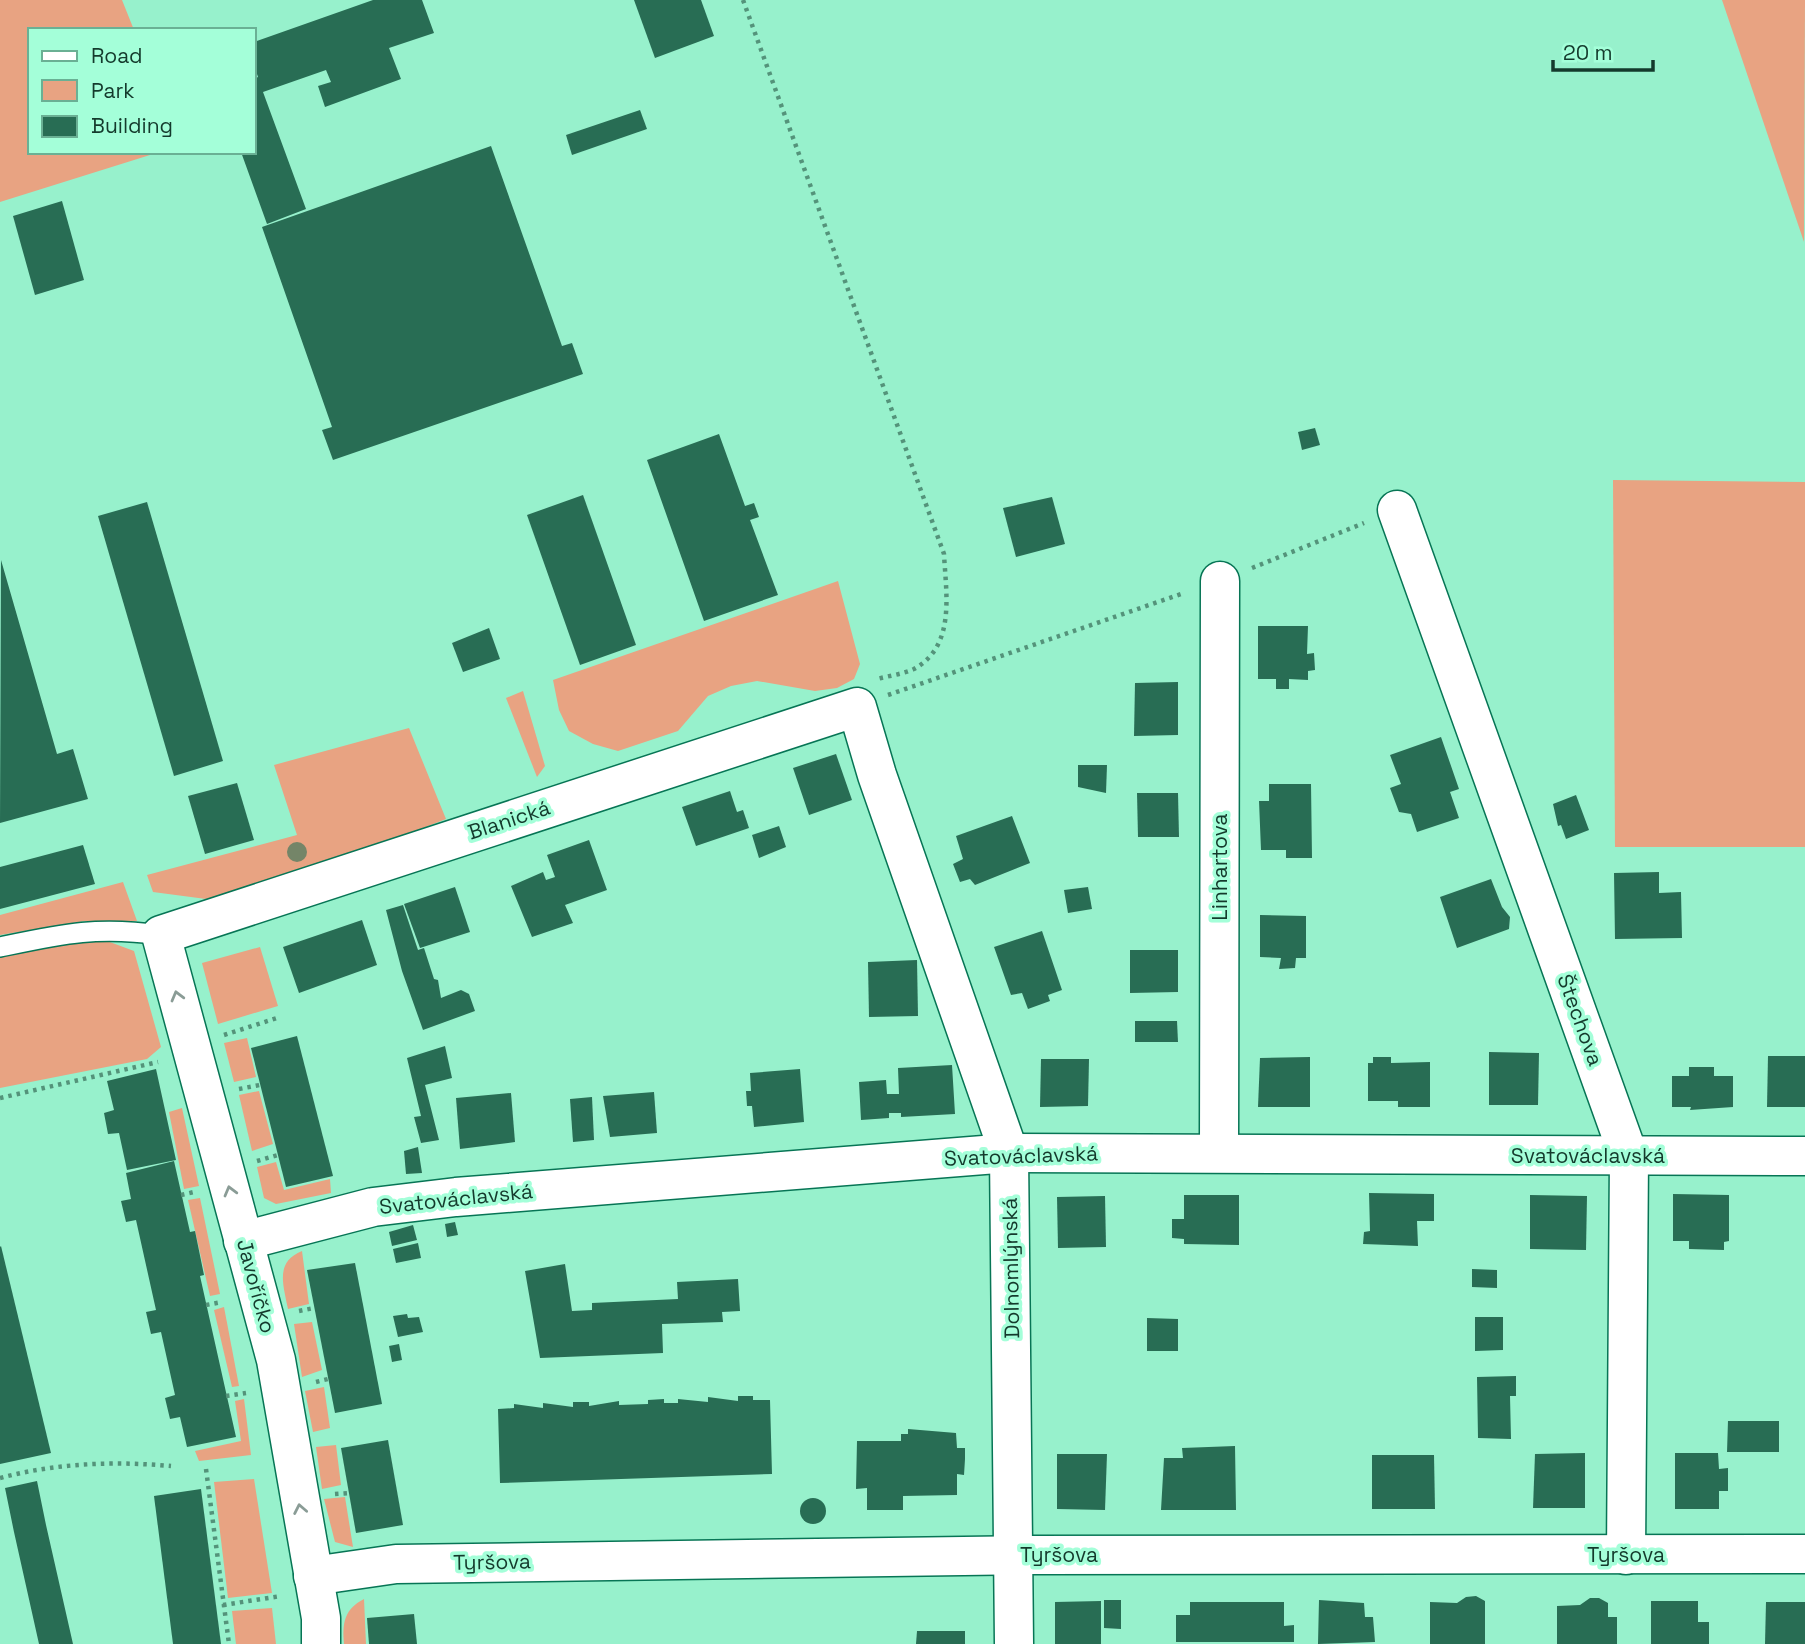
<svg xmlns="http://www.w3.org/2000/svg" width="1805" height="1644" font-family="'Space Grotesk',sans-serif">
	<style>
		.green { fill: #e8a382 }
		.building { fill: #286d54 }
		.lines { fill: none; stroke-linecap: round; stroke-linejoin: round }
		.lane-casing { stroke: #077555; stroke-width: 22 }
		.street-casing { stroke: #077555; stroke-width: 41 }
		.path { stroke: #54937a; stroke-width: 4.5; stroke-dasharray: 3.5 5; stroke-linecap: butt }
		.lane { stroke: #fff; stroke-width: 19 }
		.street { stroke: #fff; stroke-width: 38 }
		.tree { fill: #748568 }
		.oneway { stroke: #8a9c96 }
		.labels { text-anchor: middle; stroke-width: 7; stroke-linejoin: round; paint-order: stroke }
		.street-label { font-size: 21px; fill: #143a2c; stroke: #a4ffd9 }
	</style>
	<rect width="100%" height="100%" fill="#97f1cc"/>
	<g class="green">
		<path d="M0,0H122L134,30H30V152H150V155L0,202Z"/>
		<path d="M1722,0H1805L1804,242Z"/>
		<path d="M1613,480L1805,482V847H1615Z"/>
		<path d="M838,581L860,664L854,679L837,688L815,691L757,681L731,686L708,696L678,731L618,751L593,744L569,731L559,710L553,680Z"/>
		<path d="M523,691L545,766L537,777L506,698Z"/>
		<path d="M409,728L446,819L312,872L206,899L153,892L147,875L297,835L274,765Z"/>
		<path d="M123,882L137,921H85L0,935V915Z"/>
		<path d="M83,932L134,951L161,1047L147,1059L0,1088V953Z"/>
		<path d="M260,947L278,1006L218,1024L202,963Z"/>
		<path d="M247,1038L256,1077L234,1082L224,1043Z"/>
		<path d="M259,1091L273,1144L252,1151L239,1095Z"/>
		<path d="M182,1108L199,1186L184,1189L169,1112Z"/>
		<path d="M276,1162L284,1190L330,1179L331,1193L276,1204L264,1198L257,1167Z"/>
		<path d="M200,1198L220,1294L210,1296L188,1200Z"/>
		<path d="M302,1251L309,1304L288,1309C283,1284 275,1262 302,1251Z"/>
		<path d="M224,1307L239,1386L232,1387L214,1310Z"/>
		<path d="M312,1322L322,1370L302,1377L294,1324Z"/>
		<path d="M324,1387L330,1428L313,1432L305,1391Z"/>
		<path d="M244,1399L251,1455L199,1461L195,1451L241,1441L235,1401Z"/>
		<path d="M336,1445L341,1485L322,1489L316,1447Z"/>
		<path d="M254,1479L272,1593L228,1598L214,1482Z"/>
		<path d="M345,1497L353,1547L335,1542L324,1499Z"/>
		<path d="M364,1599L366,1644H344C342,1624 344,1609 364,1599Z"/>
		<path d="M272,1608L276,1644H236L232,1611Z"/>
	</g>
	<g class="building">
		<path d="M373,0H422L434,33L389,48L401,79L325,107L318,86L331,82L326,70L263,92L306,209L267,224L241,152H254V79L258,77L254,65V42Z"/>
		<path d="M634,0H701L714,36L655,58Z"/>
		<path d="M640,110L647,129L572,155L566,135Z"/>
		<path d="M491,146L562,346L572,343L583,374L333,460L322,430L332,427L262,227Z"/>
		<path d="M62,201L84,280L35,295L13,216Z"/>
		<path d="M1315,428L1320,445L1302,450L1298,432Z"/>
		<path d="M719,434L745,506L754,503L759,517L750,520L778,595L704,621L647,460Z"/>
		<path d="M583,495L636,645L580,665L527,515Z"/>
		<path d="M1052,497L1065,544L1016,557L1003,508Z"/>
		<path d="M147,502L223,761L174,776L98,516Z"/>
		<path d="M1,560L57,754L73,749L88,799L0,823Z"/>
		<path d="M1258,626H1308L1307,654L1314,653L1315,670L1308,671V680L1289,679V689H1276V679H1258Z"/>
		<path d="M489,628L500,659L463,672L452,643Z"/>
		<path d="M1178,682V735L1134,736L1135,683Z"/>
		<path d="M1441,737L1459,789L1450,792L1459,818L1417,832L1411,814L1399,812L1390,788L1401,784L1390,755Z"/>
		<path d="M836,754L852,800L809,815L793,768Z"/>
		<path d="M1078,765H1107L1106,793L1078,787Z"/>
		<path d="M237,783L254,840L205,854L188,796Z"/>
		<path d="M1269,784H1311L1312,858H1286V850H1261L1259,801H1269Z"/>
		<path d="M730,791L737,812L743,810L749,828L696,846L682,807Z"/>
		<path d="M1137,793H1178L1179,837H1138Z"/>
		<path d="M1576,795L1589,830L1566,839L1561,825L1558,826L1553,804Z"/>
		<path d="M1012,816L1030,863L975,885L970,879L960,882L953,864L963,859L956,836Z"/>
		<path d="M779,826L786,847L759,858L752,835Z"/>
		<path d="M589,840L607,890L565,905L573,923L532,937L511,886L543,872L546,880L555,877L547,855Z"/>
		<path d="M83,845L95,884L0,909V867Z"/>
		<path d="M1659,872V893L1681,892L1682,938L1615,939L1614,873Z"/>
		<path d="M1491,879L1502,907L1510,917L1509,929L1457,948L1440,897Z"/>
		<path d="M455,887L470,932L420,948L404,904Z"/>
		<path d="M1088,887L1092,909L1068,913L1064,890Z"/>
		<path d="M403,905L418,950L424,948L434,979L438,980L441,998L461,990L469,994L475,1011L423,1030L402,971L386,910Z"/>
		<path d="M1260,915L1306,916V958H1296L1295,968L1279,969L1281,958L1260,957Z"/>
		<path d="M362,920L377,965L299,993L283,947Z"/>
		<path d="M1042,931L1062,990L1048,995L1050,1001L1028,1009L1022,993L1011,995L994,947Z"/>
		<path d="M1130,950H1178V992L1130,993Z"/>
		<path d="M917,960L918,1016L869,1017L868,962Z"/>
		<path d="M1135,1021H1177L1178,1042H1135Z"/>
		<path d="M297,1036L333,1176L286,1187L251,1048Z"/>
		<path d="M445,1046L452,1078L425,1085L439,1140L421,1143L414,1117L421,1116L407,1058Z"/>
		<path d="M1489,1052L1539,1053L1538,1105H1489Z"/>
		<path d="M1768,1056H1805V1107H1767Z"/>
		<path d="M1310,1057V1107H1258L1260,1058Z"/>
		<path d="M1373,1057H1391V1063L1430,1062V1107H1398V1101H1368V1063H1373Z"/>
		<path d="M1041,1059H1089L1088,1106L1040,1107Z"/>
		<path d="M952,1065L955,1114L901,1117V1113H889V1118L861,1120L859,1082L886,1080L887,1094H899L898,1068Z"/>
		<path d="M1689,1067H1714V1076H1733V1107L1690,1110L1691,1107H1672V1076H1689Z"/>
		<path d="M156,1069L176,1160L127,1170L119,1133L108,1134L104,1113L114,1110L107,1081Z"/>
		<path d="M800,1069L804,1122L754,1127L752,1106H747L746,1091H751L750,1073Z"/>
		<path d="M654,1092L657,1133L610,1137L603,1096Z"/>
		<path d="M511,1093L515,1142L460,1149L456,1098Z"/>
		<path d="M592,1097L594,1140L573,1142L570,1099Z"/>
		<path d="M418,1147L422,1173L406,1174L404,1151Z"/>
		<path d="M174,1161L190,1232L195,1231L204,1275L200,1276L236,1437L187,1447L180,1417L170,1419L165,1398L175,1395L161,1332L151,1334L146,1312L156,1310L136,1220L126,1222L121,1201L131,1199L126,1173Z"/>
		<path d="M1369,1193L1434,1194V1221H1417L1418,1246L1363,1244L1364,1232L1370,1231Z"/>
		<path d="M1673,1194L1729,1195V1241L1724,1242V1250L1689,1249V1241H1673Z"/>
		<path d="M1184,1195H1239V1245L1184,1244V1239L1172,1238V1219H1184Z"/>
		<path d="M1530,1195L1587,1196L1586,1250L1530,1249Z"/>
		<path d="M1105,1196L1106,1247L1058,1248L1057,1197Z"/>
		<path d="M455,1222L458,1235L447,1237L445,1224Z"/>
		<path d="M413,1225L417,1240L392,1246L389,1232Z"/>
		<path d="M418,1243L421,1258L396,1263L393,1249Z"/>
		<path d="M1,1246L51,1453L0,1464V1247Z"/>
		<path d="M355,1263L382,1404L335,1413L307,1270Z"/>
		<path d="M565,1264L572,1311L592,1310V1303L678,1299L677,1282L738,1279L740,1311L722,1312L723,1322L662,1324L663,1353L540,1358L525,1271Z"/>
		<path d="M1472,1269L1497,1270V1288L1472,1287Z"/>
		<path d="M407,1314L408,1318L419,1317L423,1332L398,1337L393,1316Z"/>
		<path d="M1475,1317H1503V1350L1475,1351Z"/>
		<path d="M1147,1318L1178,1319V1351H1147Z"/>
		<path d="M399,1344L402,1360L392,1362L389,1346Z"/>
		<path d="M1516,1376V1396H1510L1511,1439L1478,1438L1477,1377Z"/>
		<path d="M738,1396H753V1400H770L772,1474L500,1483L498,1409L514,1408V1404L543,1408V1403L573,1407V1402H589V1406L619,1401V1405L648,1404V1400L664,1399V1403H678V1399L708,1402V1397L738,1401Z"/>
		<path d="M1728,1421H1779V1452H1727Z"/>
		<path d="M908,1429L956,1433L957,1448H965V1459L964,1475L957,1474V1495L903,1496V1510H867V1488L856,1489L857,1441H901V1434H908Z"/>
		<path d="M388,1440L403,1525L356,1533L341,1448Z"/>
		<path d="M1235,1446L1236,1510H1161L1164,1458H1183L1182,1448Z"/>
		<path d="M1585,1453V1508H1533L1535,1454Z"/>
		<path d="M1675,1453H1718L1719,1469L1728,1468V1491H1719V1509H1675Z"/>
		<path d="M1057,1454H1107L1105,1510L1057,1509Z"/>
		<path d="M1372,1455H1434L1435,1509H1372Z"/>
		<path d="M37,1481L46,1525L73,1644H39L14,1532L5,1488Z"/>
		<path d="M201,1489L221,1644H173L154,1496Z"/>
		<circle cx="813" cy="1511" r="13"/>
		<path d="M1476,1596L1485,1601V1644H1430V1602L1457,1603L1466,1597Z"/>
		<path d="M1590,1598H1599L1608,1603V1617H1617V1644H1557V1606L1580,1605Z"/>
		<path d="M1104,1600H1121V1629L1104,1628Z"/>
		<path d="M1319,1600L1364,1603L1365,1617H1373L1375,1642L1318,1644Z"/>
		<path d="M1101,1601V1644H1055V1602Z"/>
		<path d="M1651,1601H1698V1622H1709V1644H1651Z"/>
		<path d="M1190,1602H1284V1626L1294,1625V1642H1176V1615H1190Z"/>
		<path d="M1766,1602H1805V1644H1765Z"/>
		<path d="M414,1614L417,1644H369L367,1618Z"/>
		<path d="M917,1631H965V1644H916Z"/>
	</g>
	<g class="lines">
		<defs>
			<path id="lane" d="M0,947C62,934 96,926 161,935"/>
			<g id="street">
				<path d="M1397,510L1629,1157L1626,1555"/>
				<path d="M1219,1153L1220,581"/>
				<path d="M243,1241L373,1207L456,1197L1009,1153L1805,1156"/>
				<path d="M313,1576L396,1564L1031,1555L1805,1554"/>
				<path d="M321,1644V1618L276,1360L161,935L857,707L877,775L1009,1153L1014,1644"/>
			</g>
		</defs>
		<use href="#lane" class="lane-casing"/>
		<use href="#street" class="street-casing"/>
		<g class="path">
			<path d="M743,0L944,554C946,594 956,646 914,669C903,674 888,676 877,679"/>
			<path d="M1252,568L1364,523"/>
			<path d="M888,695L1184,593"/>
			<path d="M224,1035L277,1018"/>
			<path d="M239,1089L260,1085"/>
			<path d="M0,1098L158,1062"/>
			<path d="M257,1161L278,1155"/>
			<path d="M181,1195L194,1192"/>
			<path d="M206,1305L222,1302"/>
			<path d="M299,1311L314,1308"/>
			<path d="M316,1382L328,1379"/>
			<path d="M226,1396L246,1393"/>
			<path d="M206,1469L229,1644"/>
			<path d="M0,1478C56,1463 114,1461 171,1466"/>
			<path d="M335,1494L349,1493"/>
			<path d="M223,1605L281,1596"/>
		</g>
		<use href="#lane" class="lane"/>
		<use href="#street" class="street"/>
	</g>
	<circle class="tree" cx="297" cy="852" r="10"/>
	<defs><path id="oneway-chevron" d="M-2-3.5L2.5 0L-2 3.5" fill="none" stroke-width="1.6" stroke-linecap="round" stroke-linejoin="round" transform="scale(1.75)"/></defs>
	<g class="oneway">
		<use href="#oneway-chevron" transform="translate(177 996) rotate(-105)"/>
		<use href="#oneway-chevron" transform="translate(230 1191) rotate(-105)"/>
		<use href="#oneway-chevron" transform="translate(300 1509) rotate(-101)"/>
	</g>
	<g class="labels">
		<g class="street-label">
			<text transform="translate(509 820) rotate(-18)" y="7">Blanická</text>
			<text transform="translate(1220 867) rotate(-90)" y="7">Linhartova</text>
			<text transform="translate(1580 1020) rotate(70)" y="7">Štechova</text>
			<text transform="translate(1021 1156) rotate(-2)" y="7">Svatováclavská</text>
			<text x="1588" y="1163">Svatováclavská</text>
			<text transform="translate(456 1199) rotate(-6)" y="7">Svatováclavská</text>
			<text transform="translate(1011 1268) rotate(-91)" y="7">Dolnomlýnská</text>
			<text transform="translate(256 1286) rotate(75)" y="7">Javoříčko</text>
			<text x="1059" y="1562">Tyršova</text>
			<text x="1626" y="1562">Tyršova</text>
			<text transform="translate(492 1562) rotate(-1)" y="7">Tyršova</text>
		</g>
	</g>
	<rect x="28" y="28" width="228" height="126" fill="#a4ffd9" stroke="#6ab094" stroke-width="2"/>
	<rect x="42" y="51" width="35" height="10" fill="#ffffff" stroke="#6ab094" stroke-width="2"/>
	<text x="91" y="63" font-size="21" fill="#143a2c">Road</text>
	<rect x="42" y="80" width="35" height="21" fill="#e8a382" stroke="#6ab094" stroke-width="2"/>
	<text x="91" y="98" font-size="21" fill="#143a2c">Park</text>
	<rect x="42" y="116" width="35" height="21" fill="#286d54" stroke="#6ab094" stroke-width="2"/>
	<text x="91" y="133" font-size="21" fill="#143a2c">Building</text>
	<path d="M1553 60v10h100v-10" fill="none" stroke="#143a2c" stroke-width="3.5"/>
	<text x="1563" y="60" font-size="21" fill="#143a2c" stroke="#a4ffd9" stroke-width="5" paint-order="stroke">20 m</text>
</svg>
